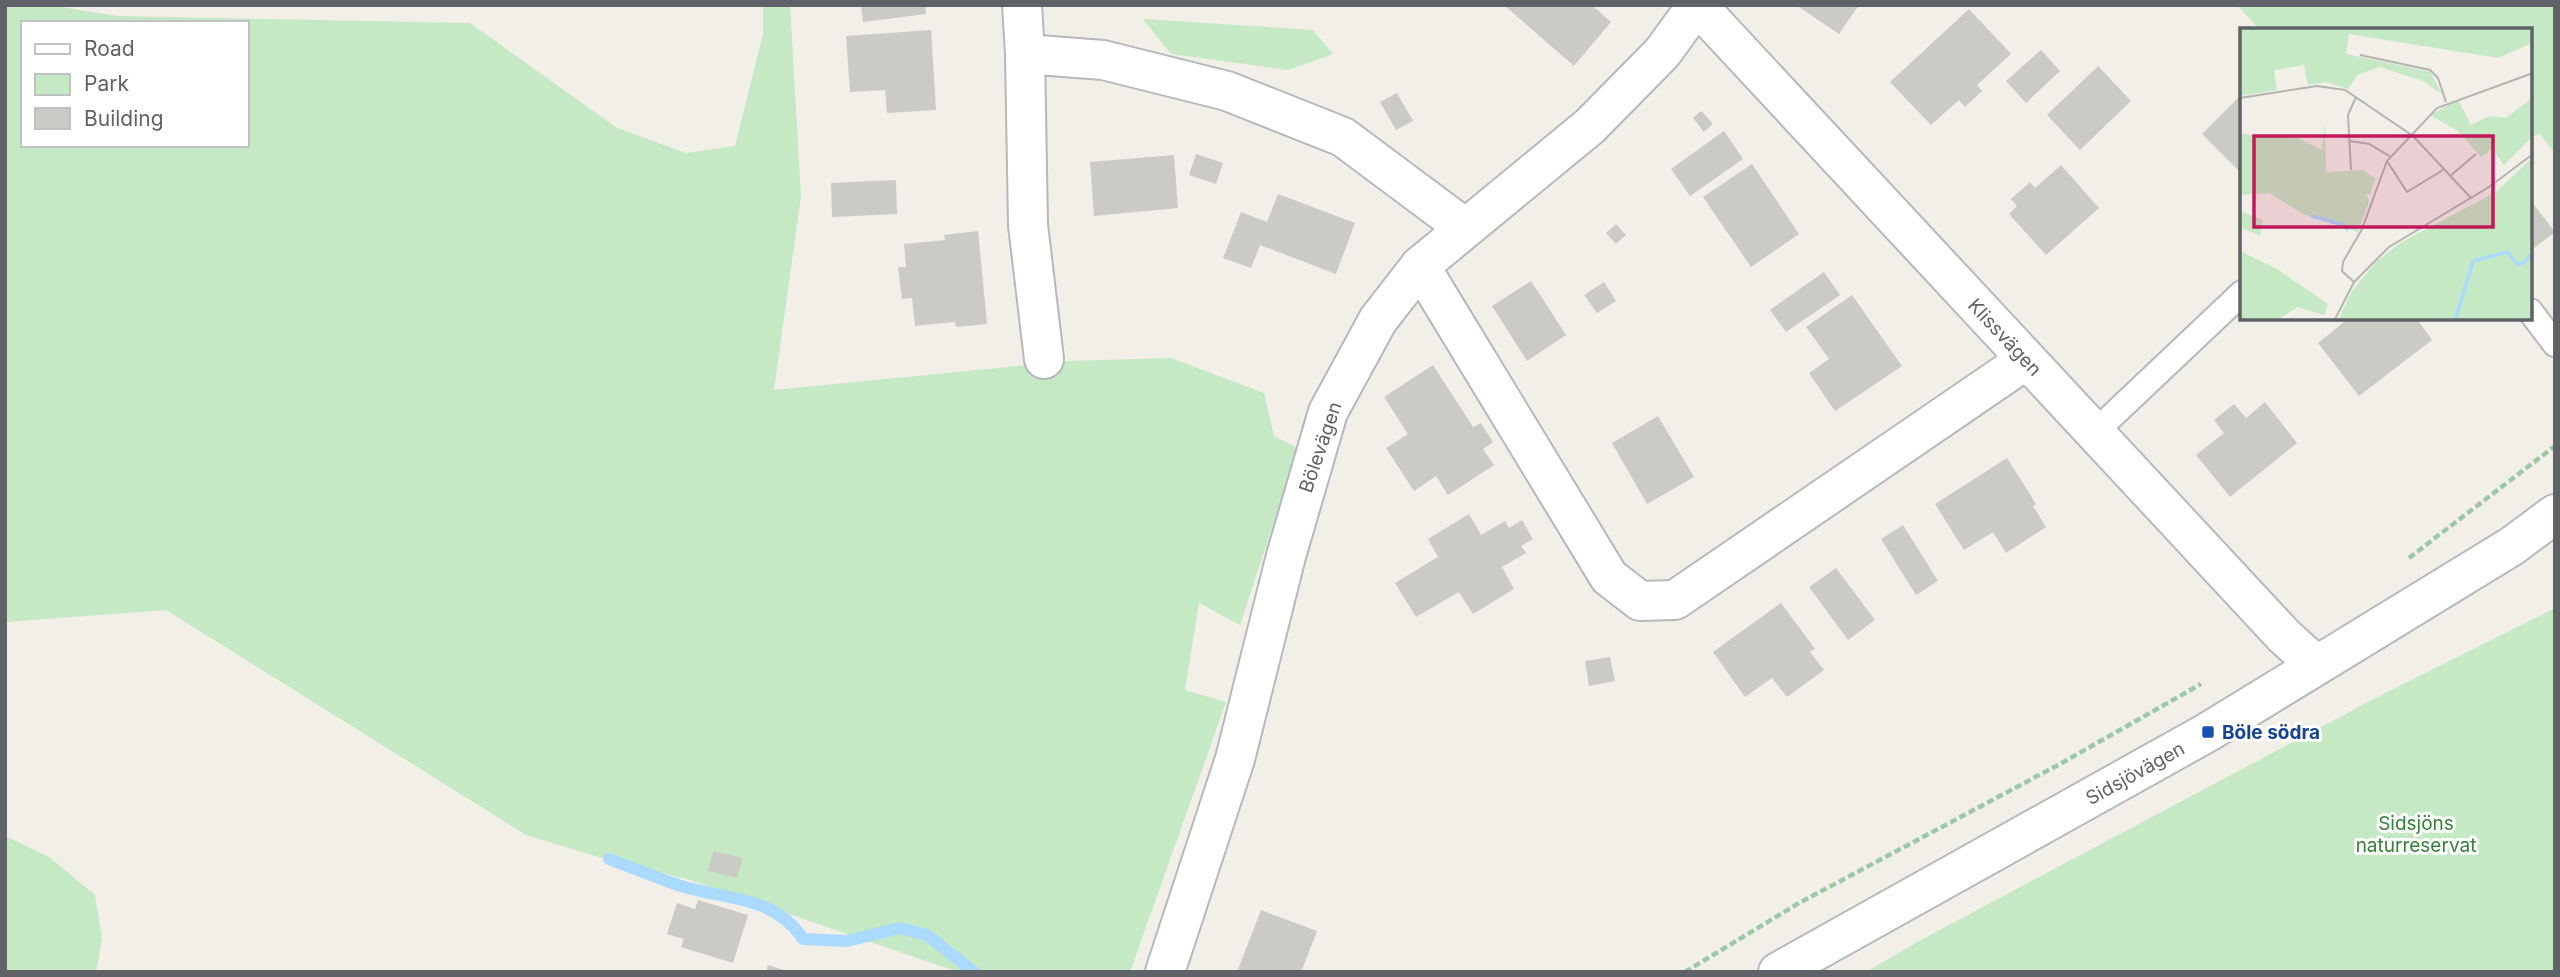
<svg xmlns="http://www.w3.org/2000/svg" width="2560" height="977" font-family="Inter,sans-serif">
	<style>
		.green { fill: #c5e8c5; fill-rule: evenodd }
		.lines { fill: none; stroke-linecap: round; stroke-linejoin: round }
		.stream { stroke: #aadaff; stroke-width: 12 }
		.building { fill: #cccac5 }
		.service-casing { stroke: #b5b8bc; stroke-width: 28 }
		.minor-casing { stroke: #b5b8bc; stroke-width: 42 }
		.secondary-casing { stroke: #b6babf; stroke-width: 42 }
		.path { stroke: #9cc7a9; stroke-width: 4.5; stroke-dasharray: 7 3.5; stroke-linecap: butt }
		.service { stroke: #fff; stroke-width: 24 }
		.minor { stroke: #fff; stroke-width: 38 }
		.secondary { stroke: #fff; stroke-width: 38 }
		.transit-dot { fill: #1a4fb4; stroke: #fff; stroke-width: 2.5 }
		.labels { text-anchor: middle; stroke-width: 6; stroke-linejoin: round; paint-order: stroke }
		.street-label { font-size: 19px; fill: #5f6368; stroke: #fff }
		.transit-label { font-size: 19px; font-weight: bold; fill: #164399; stroke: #fff; text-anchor: start }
		.park-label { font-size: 19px; fill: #348238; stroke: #fff }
		.inset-river { fill: none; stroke: #aadaff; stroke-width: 3.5 }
		.inset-road { fill: none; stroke: #b3b3b1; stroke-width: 2 }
		.view { fill: #c2185b; fill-opacity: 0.15; stroke: #c2185b; stroke-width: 3.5 }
		.inset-edge { fill: none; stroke: #5f6368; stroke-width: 3.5 }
	</style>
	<rect width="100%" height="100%" fill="#f1efe8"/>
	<g class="green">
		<path d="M5,5H49L117,16L470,23L617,128L686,153L735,146L763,34V5H790L801,196L774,390L1068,361L1171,358L1264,393L1274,436L1298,448L1240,625L1199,603L1185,690L1226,702L1130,972H958L690,880L615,862L526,835L166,610L5,622ZM23,23H247V145H23Z"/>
		<path d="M2237,5H2555V153L2539,133L2530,139V30H2260Z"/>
		<path d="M1143,19L1313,30L1333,54L1288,70L1171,54Z"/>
		<path d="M2555,608V972H1866L1919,941L2385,693Z"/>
		<path d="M5,836L49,857L95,895L102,939L96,972H5Z"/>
	</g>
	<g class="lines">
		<path class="stream" d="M609,859C633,868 657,878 681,886C726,900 774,895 803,939L847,941L899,928L927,935L974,972"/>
	</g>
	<g class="building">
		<path d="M861,5H925L926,14L863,22Z"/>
		<path d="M1504,5H1592L1611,22L1574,66Z"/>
		<path d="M1796,5H1859L1839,34Z"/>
		<path d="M1969,9L2011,54L1977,85L1982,91L1965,107L1959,100L1931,125L1890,82Z"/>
		<path d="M931,30L936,110L887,113L885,90L850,92L846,36Z"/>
		<path d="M2041,50L2060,71L2026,103L2006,81Z"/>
		<path d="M2098,66L2131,101L2080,150L2047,115Z"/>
		<path d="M1397,93L1413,121L1396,130L1380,102Z"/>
		<path d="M2242,94V174L2202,134Z"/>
		<path d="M1701,111L1713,124L1704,132L1693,118Z"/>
		<path d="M1724,131L1743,159L1690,196L1671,169Z"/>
		<path d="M1196,154L1223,163L1216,184L1189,175Z"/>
		<path d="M1174,155L1178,208L1094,216L1090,162Z"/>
		<path d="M1752,164L1799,234L1751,267L1703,197Z"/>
		<path d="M2061,165L2099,208L2046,255L2009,214L2017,206L2011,199L2030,182L2035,188Z"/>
		<path d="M896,180L897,214L832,217L831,183Z"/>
		<path d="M1278,194L1355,223L1336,274L1260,245L1251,268L1223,258L1241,212L1267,222Z"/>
		<path d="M2530,200L2555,232L2530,251Z"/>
		<path d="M1616,224L1626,235L1616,244L1606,233Z"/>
		<path d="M978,231L987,324L956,327L955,322L915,326L912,298L902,299L898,267H906L904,244L945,240L944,235Z"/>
		<path d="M1824,272L1840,295L1786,332L1770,310Z"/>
		<path d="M1531,281L1566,335L1527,361L1492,306Z"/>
		<path d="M1604,282L1616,301L1597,313L1584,295Z"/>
		<path d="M1852,295L1902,366L1835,411L1809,373L1829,359L1806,327Z"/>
		<path d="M2349,318H2416L2432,340L2359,396L2318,343Z"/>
		<path d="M1433,365L1473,427L1481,423L1493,442L1483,449L1494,465L1448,495L1436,476L1414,491L1386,448L1408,434L1384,397Z"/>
		<path d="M2265,402L2297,443L2230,497L2196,455L2224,433L2214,420L2234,404L2246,418Z"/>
		<path d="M1658,416L1694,477L1647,504L1612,443Z"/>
		<path d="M2007,458L2036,504L2033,506L2046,527L2006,553L1993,532L1964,550L1935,504Z"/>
		<path d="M1469,514L1481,535L1505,521L1509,528L1522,520L1533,539L1521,546L1526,553L1502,567L1514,589L1473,614L1459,592L1416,617L1395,583L1438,557L1428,539Z"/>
		<path d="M1903,525L1938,581L1916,595L1881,539Z"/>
		<path d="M1836,568L1875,620L1848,640L1809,587Z"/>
		<path d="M1781,603L1815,649L1810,652L1824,670L1787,697L1772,678L1745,697L1713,652Z"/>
		<path d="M1610,657L1615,681L1589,686L1585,661Z"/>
		<path d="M713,851L743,858L737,878L708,871Z"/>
		<path d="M698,900L748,915L733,963L681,947L684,939L667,934L677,903L695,909Z"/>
		<path d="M1261,910L1317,931L1301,972H1237Z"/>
		<path d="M768,965L787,971V972H766Z"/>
	</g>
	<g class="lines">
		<defs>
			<g id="service">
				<path d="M2530,311L2555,344"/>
				<path d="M2095,432L2242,293"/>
			</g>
			<g id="minor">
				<path d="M1022,5L1025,54L1028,225L1044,359"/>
				<path d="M1697,5L2284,636L2316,665"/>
				<path d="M1025,54L1103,60L1227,91L1343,137L1465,228"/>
				<path d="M1420,266L1609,577L1640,601L1675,600L2026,360"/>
				<path d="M1165,972L1235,759L1286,556L1328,412L1378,320L1420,266L1590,126L1662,53L1697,5"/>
			</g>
			<path id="secondary" d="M1778,972L2208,732L2512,546L2555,514"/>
		</defs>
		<use href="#service" class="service-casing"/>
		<use href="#minor" class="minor-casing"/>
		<use href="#secondary" class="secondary-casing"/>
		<g class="path">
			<path d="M2409,558L2555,446"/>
			<path d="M1685,972L1799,903L2060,764L2201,684"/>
		</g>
		<use href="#service" class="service"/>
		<use href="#minor" class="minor"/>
		<use href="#secondary" class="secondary"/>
	</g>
	<rect class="transit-dot" x="2201" y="725" width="14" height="14" rx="3.5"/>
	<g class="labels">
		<g class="street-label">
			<text transform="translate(2005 337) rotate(47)" y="7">Klissvägen</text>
			<text transform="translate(1320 447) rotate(-71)" y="7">Bölevägen</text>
			<text transform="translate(2135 773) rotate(-29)" y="7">Sidsjövägen</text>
		</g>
		<g class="transit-label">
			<text x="2222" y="739">Böle södra</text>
		</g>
		<g class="park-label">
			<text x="2416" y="830">Sidsjöns<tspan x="2416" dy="22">naturreservat</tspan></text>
		</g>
	</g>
	<g transform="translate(2240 28)">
		<rect width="292" height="292" fill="#f1efe8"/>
		<path d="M0,0H292V15L258,30L109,6L106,26L190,44L202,66L183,53L140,39L117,47L108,61L86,54L68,57L64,37L34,42L37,62L0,68ZM292,70V109L264,137L252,121L241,129L218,103L190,87L218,72L231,97L249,88L266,90ZM85,95L86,144L123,142L135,150L130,167L126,165L129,174L118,204L63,186L29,165L0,167V106L58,110L82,122ZM292,130V292L98,293L111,264L136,234L160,215L256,164ZM0,183L23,192L20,208L0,199ZM0,223L37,241L88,276L84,287L58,279L37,292H0Z" fill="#c5e8c5"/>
		<path class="inset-river" d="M71,188L101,196L108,202M215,293L233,233L267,224L277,236L283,235L293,225"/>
		<path class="inset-road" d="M120,27L190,42L198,50L206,74M0,70L77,58L105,62L173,108L231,170M110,113L129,116L151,129M147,133L167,164L203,142M111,142L108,87L116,69M210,148L236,126M114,254L102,243L103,234L122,201L147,133L197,80L293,45M94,293L114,254L149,219L249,159L293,126"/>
		<path class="view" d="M14,108H253V199H14Z"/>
		<rect width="292" height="292" class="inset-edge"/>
	</g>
	<rect width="2560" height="977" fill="none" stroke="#5f6368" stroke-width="14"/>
	<rect x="21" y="21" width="228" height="126" fill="#ffffff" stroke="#bfc1c3" stroke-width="2"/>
	<rect x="35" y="44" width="35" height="10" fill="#ffffff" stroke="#bfc1c3" stroke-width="2"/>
	<text x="84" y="56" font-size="21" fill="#5f6368">Road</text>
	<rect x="35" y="74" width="35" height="21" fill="#c5e8c5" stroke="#bfc1c3" stroke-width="2"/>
	<text x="84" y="91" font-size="21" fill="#5f6368">Park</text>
	<rect x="35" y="108" width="35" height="21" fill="#cccac5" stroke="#bfc1c3" stroke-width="2"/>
	<text x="84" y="126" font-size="21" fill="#5f6368">Building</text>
</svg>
